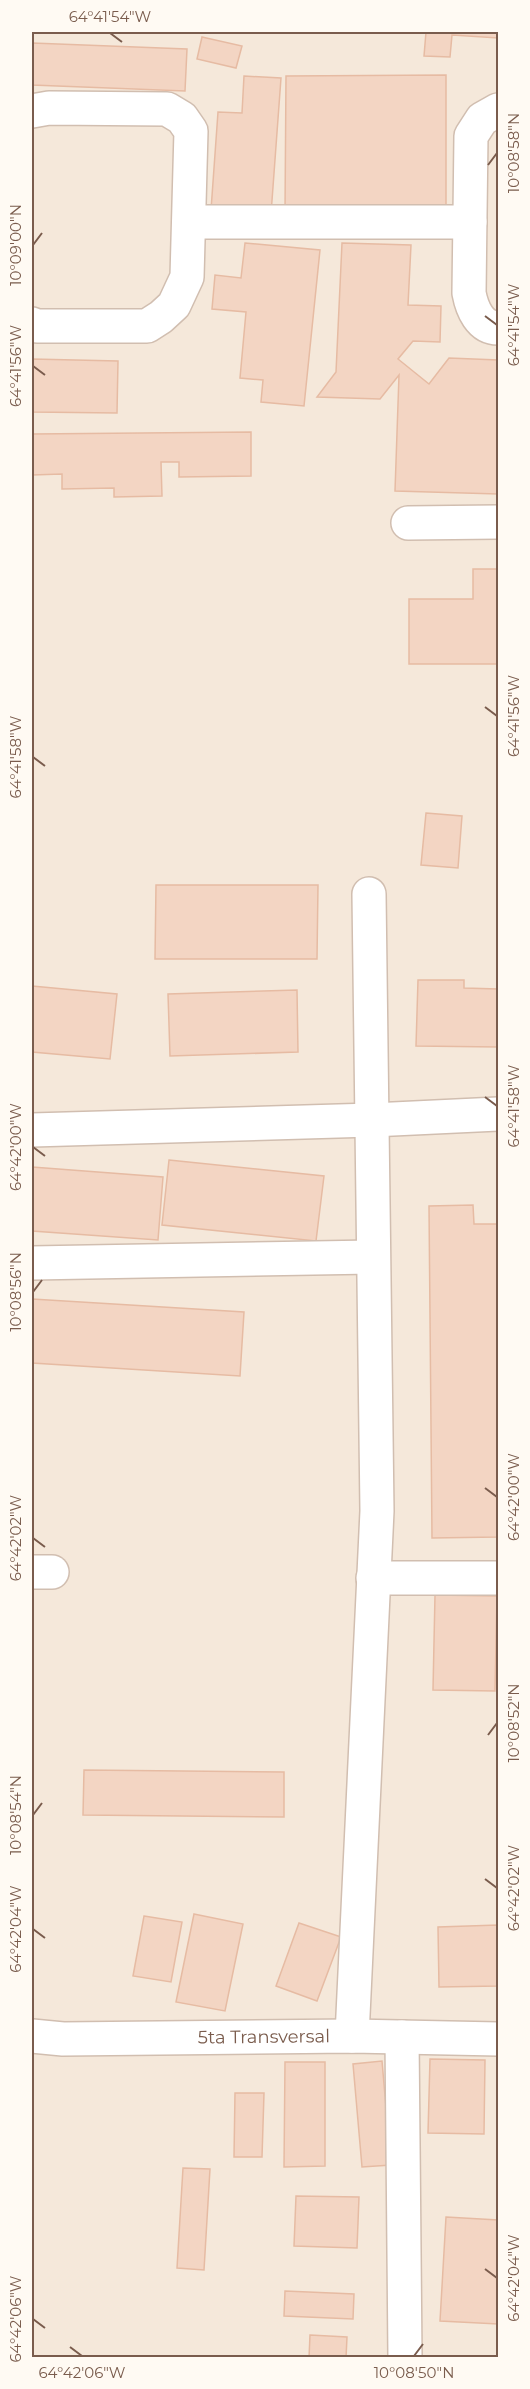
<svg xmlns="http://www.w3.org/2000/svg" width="530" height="2389" font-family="Montserrat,sans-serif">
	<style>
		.residential { fill: #f5e8da }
		.building { fill: #f3d5c3; stroke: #e6bba3; stroke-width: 1.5 }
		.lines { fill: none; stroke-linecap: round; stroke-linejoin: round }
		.minor-casing { stroke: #d1beb0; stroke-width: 36 }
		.minor { stroke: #fff; stroke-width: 33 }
		.ticks { fill: none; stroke: #7a5c4d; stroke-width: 2 }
		.labels { text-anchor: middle; stroke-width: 5; stroke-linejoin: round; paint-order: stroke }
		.street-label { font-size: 18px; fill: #7a5c4d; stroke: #fffaf3 }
		.neatline { fill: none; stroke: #7a5c4d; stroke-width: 2 }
		.ticks-label { font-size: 15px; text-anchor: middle; fill: #7a5c4d }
	</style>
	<rect width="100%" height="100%" fill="#fdf6ec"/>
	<path class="residential" d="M32,32H498V2357L32,2358Z"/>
	<g class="building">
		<path d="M426,32H498V38L452,35L450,57L424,56Z"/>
		<path d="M202,37L242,46L236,68L197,59Z"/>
		<path d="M32,43L187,49L185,91L32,85Z"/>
		<path d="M446,75V211L285,212L286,76Z"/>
		<path d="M244,76L281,78L271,214L211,210L218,112L242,113Z"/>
		<path d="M245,243L320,250L304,406L261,402L263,380L240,378L246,312L212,309L215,275L241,278Z"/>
		<path d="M342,243L411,245L408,305L441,306L440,342L413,341L398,359L429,384L449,358L498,360V494L395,491L399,375L380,399L317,397L336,372Z"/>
		<path d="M32,359L118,361L117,413L32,412Z"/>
		<path d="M251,432V476L179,477V462H161L162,496L114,497V488L62,489V474L32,475V434Z"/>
		<path d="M473,569H498V664H409V599H473Z"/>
		<path d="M426,813L462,816L458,868L421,865Z"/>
		<path d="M156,885H318L317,959H155Z"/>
		<path d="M418,980H464V988L498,989V1047L416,1046Z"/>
		<path d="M32,986L117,994L110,1059L32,1052Z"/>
		<path d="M297,990L298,1052L170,1056L168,994Z"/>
		<path d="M169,1160L324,1176L316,1241L162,1225Z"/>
		<path d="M32,1167L163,1177L158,1240L32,1231Z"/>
		<path d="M473,1205L474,1224H498V1537L432,1538L429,1206Z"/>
		<path d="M32,1299L244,1312L240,1376L32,1363Z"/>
		<path d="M435,1595L497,1596L495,1691L433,1690Z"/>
		<path d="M84,1770L284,1772V1817L83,1815Z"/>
		<path d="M194,1914L243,1924L225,2011L176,2002Z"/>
		<path d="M144,1916L182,1922L171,1982L133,1976Z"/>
		<path d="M299,1923L341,1937L317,2001L276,1986Z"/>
		<path d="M498,1925V1986L439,1987L438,1927Z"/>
		<path d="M430,2059L485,2060L484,2134L428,2133Z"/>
		<path d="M382,2061L391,2165L362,2167L353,2064Z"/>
		<path d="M285,2062H325V2166L284,2167Z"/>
		<path d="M235,2093H264L262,2157H234Z"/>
		<path d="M183,2168L210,2169L204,2270L177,2268Z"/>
		<path d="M296,2196L359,2197L357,2248L294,2246Z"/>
		<path d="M446,2217L498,2220V2324L440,2321Z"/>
		<path d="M285,2291L354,2294L353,2319L284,2316Z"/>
		<path d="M310,2335L347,2337L346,2358H309Z"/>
	</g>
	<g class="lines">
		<defs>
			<g id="minor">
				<path d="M498,110L482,119L471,136L469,293C472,309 480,328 498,328"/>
				<path d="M32,111L49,108L167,109L182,118L191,131L187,277L174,305L161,317L147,326H37L32,324"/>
				<path d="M189,222H470"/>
				<path d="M408,523L498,522"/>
				<path d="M32,1130L372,1120L498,1114"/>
				<path d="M32,1263L373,1257"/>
				<path d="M32,1572H52"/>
				<path d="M373,1578H498"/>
				<path id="s1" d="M32,2036L63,2039L352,2036L498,2039"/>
				<path d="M352,2036L377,1511L369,894"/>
				<path d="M402,2037L405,2358"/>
			</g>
		</defs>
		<use href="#minor" class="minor-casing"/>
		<use href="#minor" class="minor"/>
	</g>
	<path class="ticks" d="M110,33L122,42M488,165L497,153M33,245L42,233M485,316L497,325M33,366L45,375M485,707L497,716M33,757L45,766M485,1097L497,1106M33,1147L45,1156M33,1292L42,1280M485,1488L497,1497M33,1538L45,1547M488,1735L497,1723M33,1815L42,1803M485,1879L497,1888M33,1929L45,1938M485,2269L497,2278M33,2319L45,2328M70,2347L82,2356M414,2356L423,2344"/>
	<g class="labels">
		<g class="street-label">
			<text dy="6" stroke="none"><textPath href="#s1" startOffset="232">5ta Transversal</textPath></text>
		</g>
	</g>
	<rect width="530" height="2389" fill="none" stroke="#fffaf3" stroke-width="66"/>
	<rect x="33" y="33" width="464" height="2323" class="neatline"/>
	<g class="ticks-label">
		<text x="110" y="22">64°41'54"W</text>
		<text transform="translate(514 153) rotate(-90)" y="5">10°08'58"N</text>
		<text transform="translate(16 245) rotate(-90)" y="5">10°09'00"N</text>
		<text transform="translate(514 325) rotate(-90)" y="5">64°41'54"W</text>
		<text transform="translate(16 366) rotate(-90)" y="5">64°41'56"W</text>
		<text transform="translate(514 716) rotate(-90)" y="5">64°41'56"W</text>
		<text transform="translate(16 757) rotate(-90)" y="5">64°41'58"W</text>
		<text transform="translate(514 1106) rotate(-90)" y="5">64°41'58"W</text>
		<text transform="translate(16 1147) rotate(-90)" y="5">64°42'00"W</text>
		<text transform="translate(16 1292) rotate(-90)" y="5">10°08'56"N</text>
		<text transform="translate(514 1497) rotate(-90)" y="5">64°42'00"W</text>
		<text transform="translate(16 1538) rotate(-90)" y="5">64°42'02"W</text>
		<text transform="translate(514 1723) rotate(-90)" y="5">10°08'52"N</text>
		<text transform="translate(16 1815) rotate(-90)" y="5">10°08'54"N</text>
		<text transform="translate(514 1888) rotate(-90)" y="5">64°42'02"W</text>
		<text transform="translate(16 1929) rotate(-90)" y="5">64°42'04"W</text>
		<text transform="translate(514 2278) rotate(-90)" y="5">64°42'04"W</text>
		<text transform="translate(16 2319) rotate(-90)" y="5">64°42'06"W</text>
		<text x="82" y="2378">64°42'06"W</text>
		<text x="414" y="2378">10°08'50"N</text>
	</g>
</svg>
